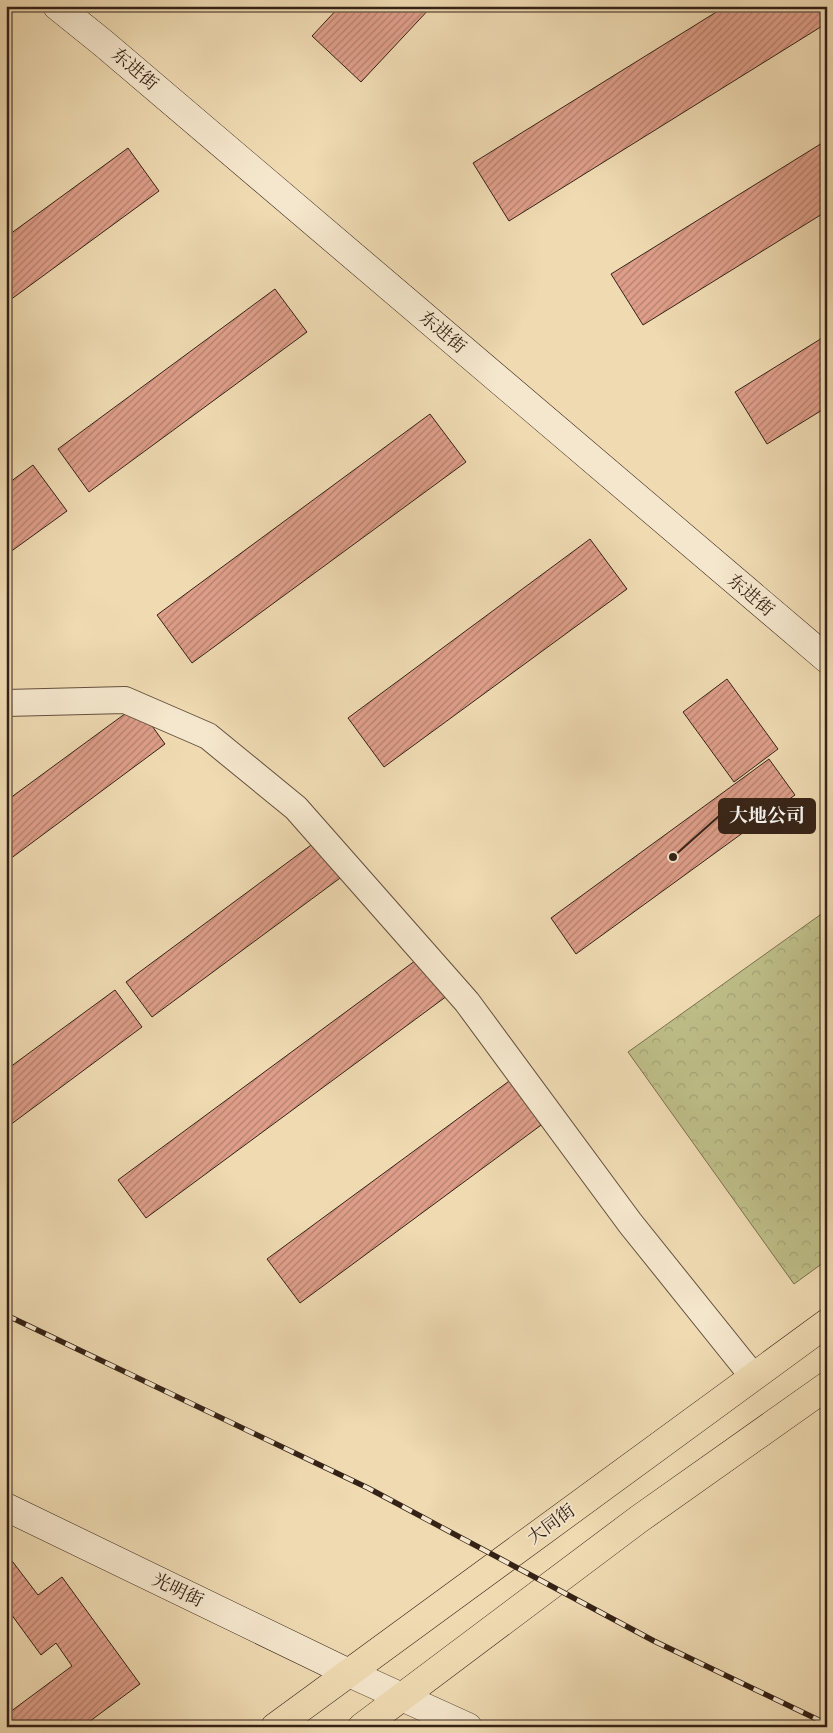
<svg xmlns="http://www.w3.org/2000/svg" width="833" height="1733" font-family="'EB Garamond','Noto Serif SC',serif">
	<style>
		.forest { fill: url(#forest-crowns); stroke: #7a704f }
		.building { fill: url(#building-hatch); stroke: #352216 }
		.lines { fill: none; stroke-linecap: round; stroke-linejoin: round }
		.minor-casing { stroke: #64503d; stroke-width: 28 }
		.tertiary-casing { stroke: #64503d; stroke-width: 29 }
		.secondary-casing { stroke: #352216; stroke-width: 29 }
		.primary-casing { stroke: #352216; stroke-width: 29 }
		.minor { stroke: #f5e7cd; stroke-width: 26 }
		.tertiary { stroke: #f5e7cd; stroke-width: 28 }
		.secondary { stroke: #f5e7cd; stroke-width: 28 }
		.primary { stroke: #efdab2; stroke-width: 28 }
		.rail-casing { stroke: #352216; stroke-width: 5.5 }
		.rail { stroke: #f5e7cd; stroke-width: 4; stroke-dasharray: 11; stroke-linecap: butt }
		.labels { text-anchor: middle; stroke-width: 4; stroke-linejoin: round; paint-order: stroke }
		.street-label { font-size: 18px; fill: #352216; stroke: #f5e7cd }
		.leader { fill: none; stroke: #352216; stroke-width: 2 }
		.callout-dot { fill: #352216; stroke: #f5e7cd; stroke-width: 2 }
		.callout { fill: #352216; stroke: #352216; stroke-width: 2 }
		.callout-label { font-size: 19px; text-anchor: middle; font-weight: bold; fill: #fff }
	</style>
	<defs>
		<pattern id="forest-crowns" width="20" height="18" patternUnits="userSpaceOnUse" patternTransform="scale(1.25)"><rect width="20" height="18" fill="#bebe88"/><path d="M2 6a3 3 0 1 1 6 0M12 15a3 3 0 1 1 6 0" fill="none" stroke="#a4a375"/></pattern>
		<pattern id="building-hatch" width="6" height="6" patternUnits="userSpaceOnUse" patternTransform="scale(1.25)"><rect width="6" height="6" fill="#de9e89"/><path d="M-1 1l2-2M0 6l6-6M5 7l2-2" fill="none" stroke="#b5806f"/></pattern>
	</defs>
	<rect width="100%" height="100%" fill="#efdab2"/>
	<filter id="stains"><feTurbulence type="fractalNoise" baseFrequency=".004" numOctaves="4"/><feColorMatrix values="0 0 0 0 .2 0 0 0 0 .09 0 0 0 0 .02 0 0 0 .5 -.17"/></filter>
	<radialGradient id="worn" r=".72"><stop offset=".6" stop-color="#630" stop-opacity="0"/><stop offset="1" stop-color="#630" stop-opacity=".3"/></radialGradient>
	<path class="forest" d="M827,910V1260L794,1284L628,1052Z"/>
	<g class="building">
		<path d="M340,6H432L361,82L312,36Z"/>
		<path d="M726,6H827V23L509,221L473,163Z"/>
		<path d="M827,140V211L643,325L611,274Z"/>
		<path d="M128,148L159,191L6,303V237Z"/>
		<path d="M275,289L307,332L89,492L58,449Z"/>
		<path d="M827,335V407L767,444L735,392Z"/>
		<path d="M430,414L466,462L192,663L157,615Z"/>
		<path d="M33,465L67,511L6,555V485Z"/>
		<path d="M590,539L627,589L384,767L348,718Z"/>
		<path d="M727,679L778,749L734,782L683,712Z"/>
		<path d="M137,705L165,744L6,862V801Z"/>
		<path d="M769,759L795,795L576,954L551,918Z"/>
		<path d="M326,834L351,870L152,1017L126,982Z"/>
		<path d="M423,955L451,993L146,1218L118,1180Z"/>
		<path d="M115,990L142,1027L6,1128V1070Z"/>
		<path d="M516,1076L548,1120L300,1303L267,1259Z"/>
		<path d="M6,1553L38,1595L62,1577L140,1684L82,1727H6V1715L72,1666L56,1643L41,1655L11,1614L6,1618Z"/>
	</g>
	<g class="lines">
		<defs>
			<path id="minor" d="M6,703L125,700L208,736L296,808L467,1002L630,1223L752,1375"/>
			<path id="tertiary" d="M349,1673L468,1727"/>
			<g id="secondary">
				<path d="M57,6L103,43L827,659"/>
				<path d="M6,1507L349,1673"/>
			</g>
			<g id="primary">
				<path d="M275,1727L827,1323"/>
				<path d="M362,1727L639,1519L827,1386"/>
			</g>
		</defs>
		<use href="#minor" class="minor-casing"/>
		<use href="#tertiary" class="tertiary-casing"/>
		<use href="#secondary" class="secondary-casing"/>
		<use href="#primary" class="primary-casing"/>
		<use href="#minor" class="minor"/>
		<use href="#tertiary" class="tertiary"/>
		<use href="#secondary" class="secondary"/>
		<use href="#primary" class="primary"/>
		<defs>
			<path id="rail" d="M6,1315L368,1488L654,1641L827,1724"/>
		</defs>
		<use href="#rail" class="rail-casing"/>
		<use href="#rail" class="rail"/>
	</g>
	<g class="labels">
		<g class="street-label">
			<text transform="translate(135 69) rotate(40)" y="6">东进街</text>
			<text transform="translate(443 332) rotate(40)" y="6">东进街</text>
			<text transform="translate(751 595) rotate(40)" y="6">东进街</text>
			<text transform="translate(551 1524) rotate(-36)" y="6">大同街</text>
			<text transform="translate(178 1590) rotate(26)" y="6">光明街</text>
		</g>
	</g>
	<path class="leader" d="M673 857L719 816"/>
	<circle class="callout-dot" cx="673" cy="857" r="5"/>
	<rect class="callout" x="719" y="799" width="96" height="34" rx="5"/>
	<g class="callout-label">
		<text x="767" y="822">大地公司</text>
	</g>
	<rect width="833" height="1733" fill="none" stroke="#efdab2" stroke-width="25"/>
	<rect x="8" y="8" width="818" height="1718" fill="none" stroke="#352216" stroke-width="2.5"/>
	<rect x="12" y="12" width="808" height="1708" fill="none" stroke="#352216"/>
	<rect width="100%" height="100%" filter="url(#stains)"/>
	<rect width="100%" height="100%" fill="url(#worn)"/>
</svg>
